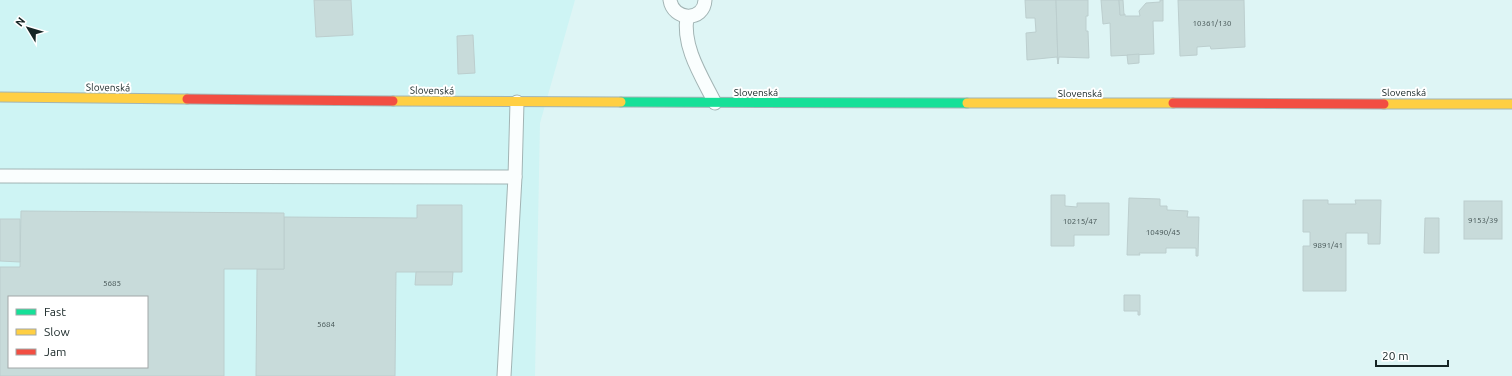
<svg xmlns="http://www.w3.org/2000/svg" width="1512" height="376" font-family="Ubuntu,sans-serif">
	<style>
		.built { fill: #cef4f4; fill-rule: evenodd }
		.building { fill: #c8dbda; stroke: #bccece; fill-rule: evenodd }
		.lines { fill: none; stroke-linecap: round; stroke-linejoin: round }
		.lane-casing { stroke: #a2b4b4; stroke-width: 15 }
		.fast-casing { stroke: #a2b4b4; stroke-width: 11 }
		.slow-casing { stroke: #a2b4b4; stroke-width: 11 }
		.jam-casing { stroke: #a2b4b4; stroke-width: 11 }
		.lane { stroke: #fafefe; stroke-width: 13 }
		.fast { stroke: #16e098; stroke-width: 9 }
		.slow { stroke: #ffcf43; stroke-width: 9 }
		.jam { stroke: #f24e42; stroke-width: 9 }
		.labels { text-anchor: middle; stroke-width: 4; stroke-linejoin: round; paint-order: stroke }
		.number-label { font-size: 8px; fill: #425252 }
		.street-label { font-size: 10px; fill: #162525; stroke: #fff }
	</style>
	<rect width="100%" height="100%" fill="#def5f5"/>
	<path class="built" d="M0,0H575L540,123L535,376H0ZM9,297H147V367H9Z"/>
	<g class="building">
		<path d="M314,0H351L353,35L316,37Z"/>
		<path d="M1025,0H1056L1058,64L1057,57L1027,60L1026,33L1036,32L1035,18H1026Z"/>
		<path d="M1056,0H1088V16H1086V31H1088L1089,58L1059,57L1058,64Z"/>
		<path d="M1101,0H1119L1120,15L1125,14V16H1140L1139,11L1146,3L1160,2V0H1163V21H1153L1154,54L1111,56L1110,23L1103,24Z"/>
		<path d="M1119,0H1123L1124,15H1120Z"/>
		<path d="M1178,0H1244L1245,47L1211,49L1210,46L1197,47V55L1180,56Z"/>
		<path d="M473,35L475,73L458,74L457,36Z"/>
		<path d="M1139,54V63L1128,64L1127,55Z"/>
		<path d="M1051,195H1065V206L1077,207V203H1109V235H1074V246H1051Z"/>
		<path d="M1129,198L1160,199V206H1167V210L1188,211L1187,217H1199L1198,256H1196V248H1166V253H1139L1140,255H1127Z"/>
		<path d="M1303,200H1328V204H1356L1355,200H1381L1380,244H1368V233H1346V291H1303V246H1310V232H1303Z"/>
		<rect x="1464" y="201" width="38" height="38"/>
		<path d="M417,205H462V272H396L395,376H256L257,269H284V217L417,218Z"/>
		<path d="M21,211L284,213V269H224V376H0V267H20ZM9,297H147V367H9Z"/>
		<path d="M1425,218H1439V253H1424Z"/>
		<path d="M0,219H20V262L0,261Z"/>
		<path d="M416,272H453L452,285H415Z"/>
		<path d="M1124,295H1140V315H1138V311H1124Z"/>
	</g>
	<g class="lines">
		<defs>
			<g id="lane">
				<path d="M670,0C673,21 704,22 705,0"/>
				<path d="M687,17C682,47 702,77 715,103"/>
				<path d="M0,176L515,177"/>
				<path d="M504,376L515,177L517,102"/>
			</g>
			<path id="fast" d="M621,102L967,103"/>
			<g id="slow">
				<path d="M0,97L187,99"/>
				<path d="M393,101L621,102"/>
				<path d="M967,103H1173"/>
				<path d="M1384,104H1512"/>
			</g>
			<g id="jam">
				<path d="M187,99L393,101"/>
				<path d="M1173,103L1384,104"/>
			</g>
		</defs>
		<use href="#lane" class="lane-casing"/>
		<use href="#fast" class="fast-casing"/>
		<use href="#slow" class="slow-casing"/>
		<use href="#jam" class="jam-casing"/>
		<use href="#lane" class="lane"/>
		<use href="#fast" class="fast"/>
		<use href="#slow" class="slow"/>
		<use href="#jam" class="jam"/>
	</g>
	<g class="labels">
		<g class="number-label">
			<text x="1212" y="26">10361/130</text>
			<text x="1483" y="223">9153/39</text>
			<text x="1080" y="224">10215/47</text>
			<text x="1163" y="235">10490/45</text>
			<text x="1328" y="248">9891/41</text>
			<text x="112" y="286">5685</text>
			<text x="326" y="327">5684</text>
		</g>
		<g class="street-label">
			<text transform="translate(108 87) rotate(1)" y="4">Slovenská</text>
			<text transform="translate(432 90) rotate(1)" y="4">Slovenská</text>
			<text x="756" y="96">Slovenská</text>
			<text x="1404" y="96">Slovenská</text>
			<text x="1080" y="97">Slovenská</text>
		</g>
	</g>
	<rect x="8" y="296" width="140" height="72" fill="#ffffff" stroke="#a2a8a8"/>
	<rect x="16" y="309" width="20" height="6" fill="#16e098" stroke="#a2a8a8"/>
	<text x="44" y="316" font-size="12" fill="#162525">Fast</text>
	<rect x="16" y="329" width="20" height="6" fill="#ffcf43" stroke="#a2a8a8"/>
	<text x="44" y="336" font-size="12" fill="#162525">Slow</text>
	<rect x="16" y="349" width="20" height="6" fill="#f24e42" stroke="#a2a8a8"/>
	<text x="44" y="356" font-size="12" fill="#162525">Jam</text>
	<g transform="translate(28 28) rotate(308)" stroke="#ffffff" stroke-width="3" paint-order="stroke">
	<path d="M0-3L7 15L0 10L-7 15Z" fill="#162525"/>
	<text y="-6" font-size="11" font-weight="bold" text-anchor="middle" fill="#162525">N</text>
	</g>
	<path d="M1376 360v6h72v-6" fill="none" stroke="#162525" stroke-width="2"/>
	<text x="1382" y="360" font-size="12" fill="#162525" stroke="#ffffff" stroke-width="3" paint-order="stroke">20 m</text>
</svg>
